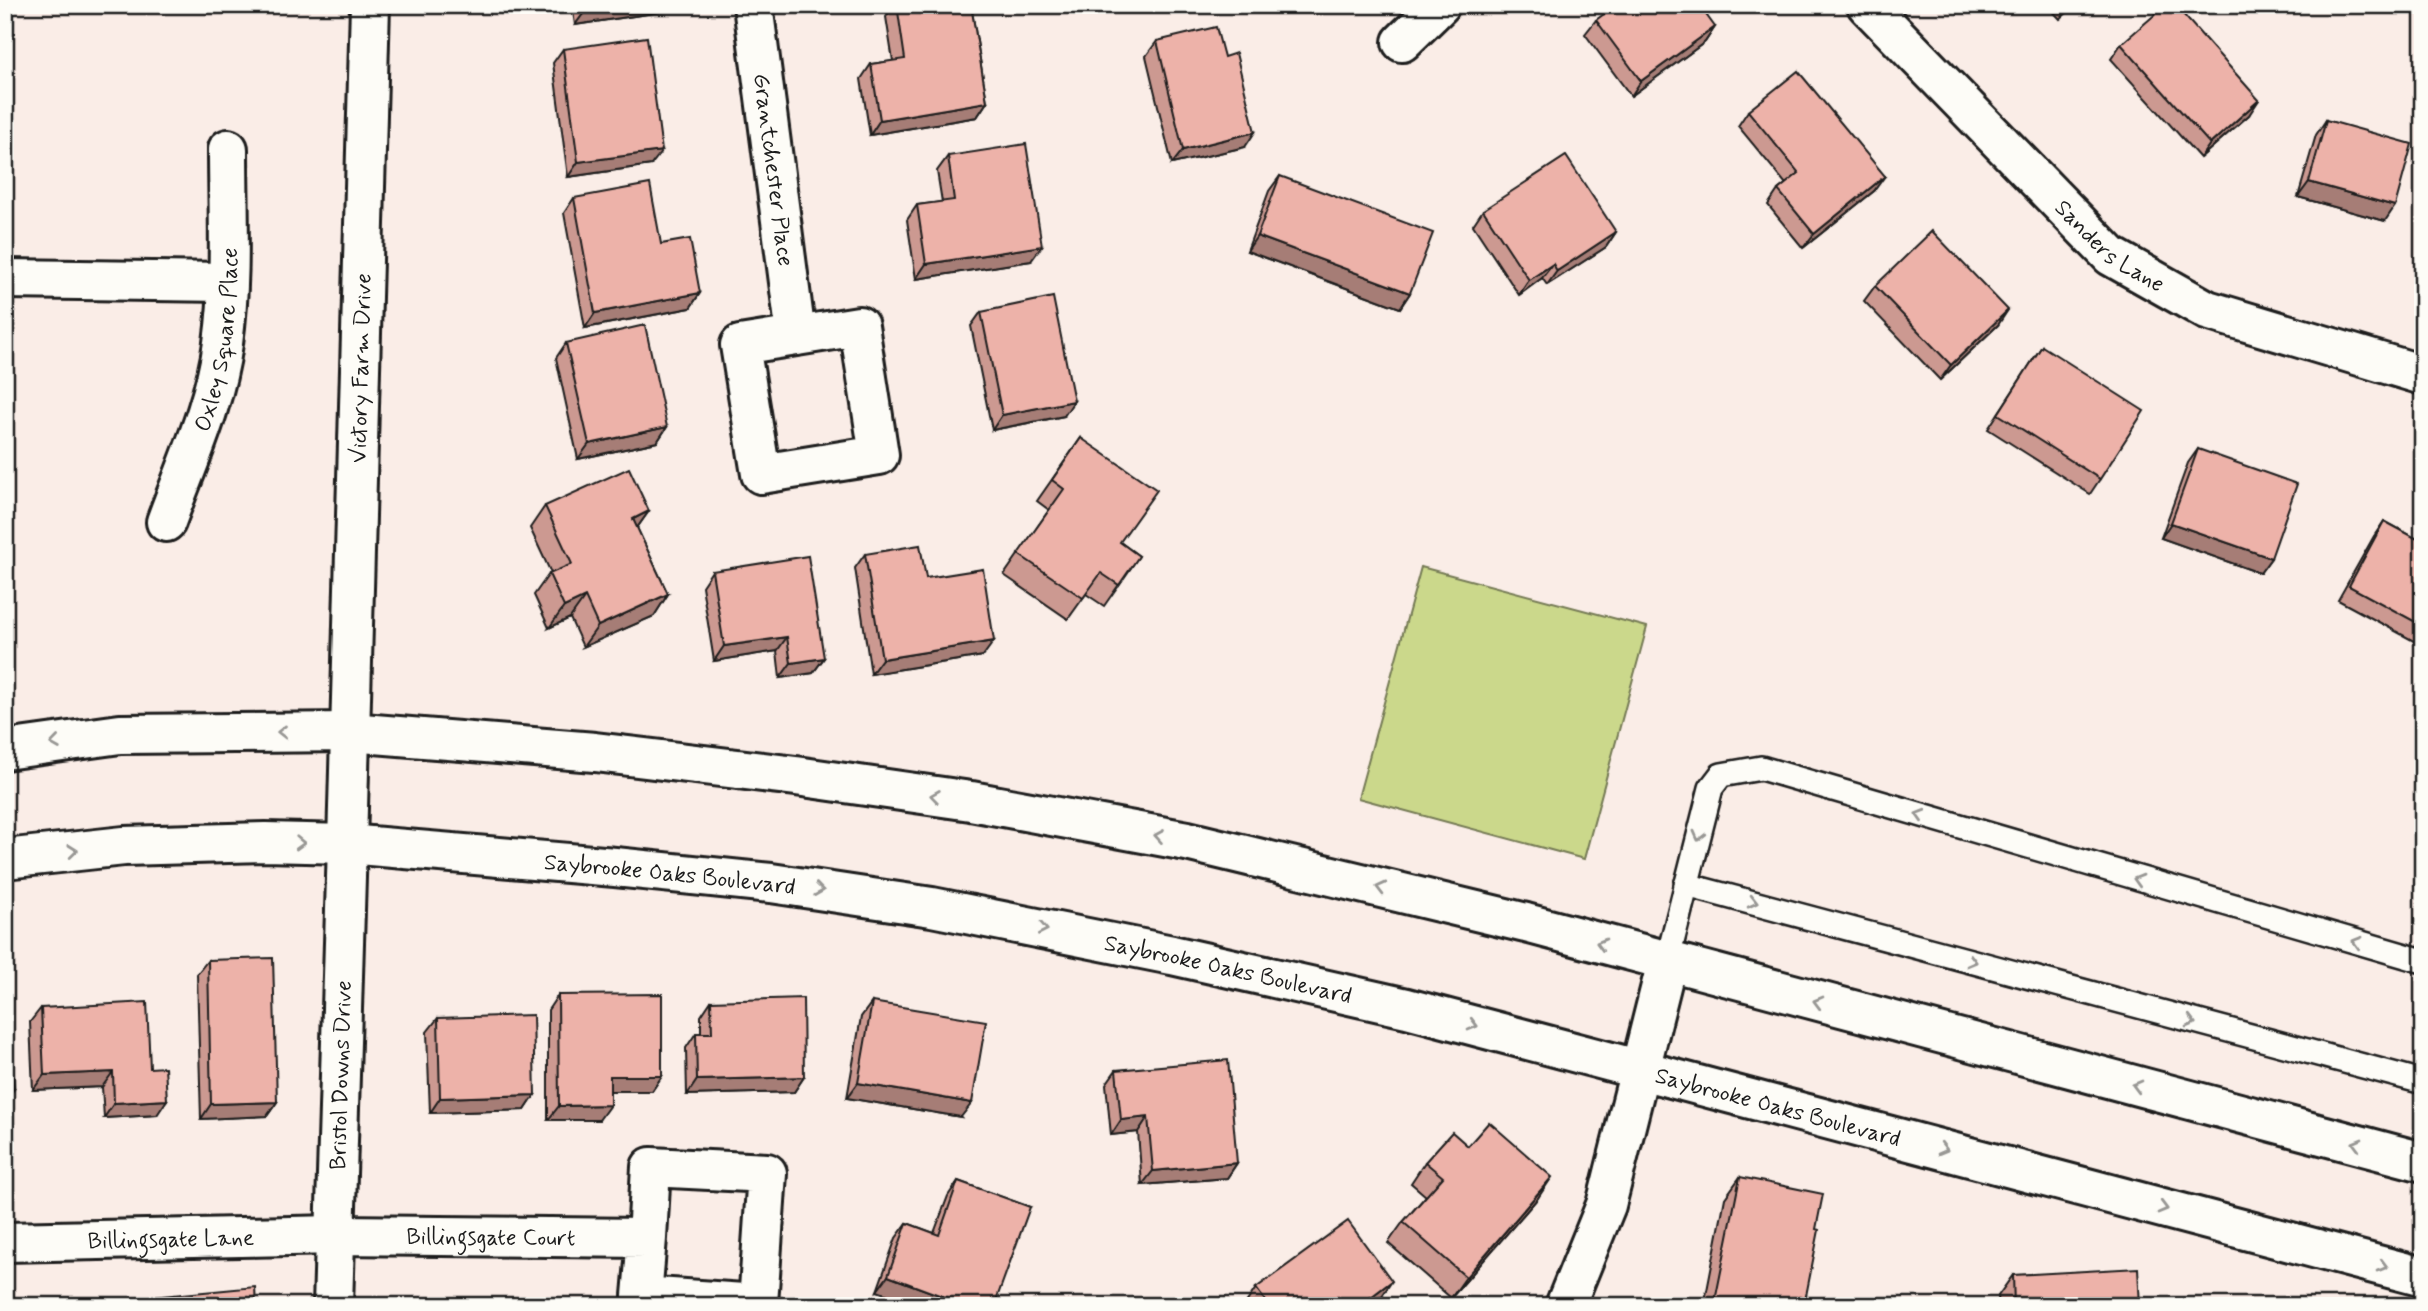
<svg xmlns="http://www.w3.org/2000/svg" width="2428" height="1311" font-family="Mynerve,sans-serif">
	<style>
		.green { fill: #cbd88b; stroke: #747a54; stroke-width: 2 }
		.lines { fill: none; stroke-linecap: round; stroke-linejoin: round }
		.lane-casing { stroke: #1c1c1c; stroke-width: 28 }
		.street-casing { stroke: #1c1c1c; stroke-width: 44 }
		.secondary-casing { stroke: #1c1c1c; stroke-width: 44 }
		.lane { stroke: #fdfcf7; stroke-width: 23 }
		.street { stroke: #fdfcf7; stroke-width: 38 }
		.secondary { stroke: #fdfcf7; stroke-width: 38 }
		.wall { fill: #cc9991; stroke: #1c1c1c; stroke-width: 2 }
		.shaded-wall { fill: #a67d76; stroke: #1c1c1c; stroke-width: 2 }
		.building { fill: #edb2a9; stroke: #1c1c1c; stroke-width: 2 }
		.oneway { stroke: #989794 }
		.labels { text-anchor: middle; stroke-width: 5; stroke-linejoin: round; paint-order: stroke }
		.street-label { font-size: 23px; fill: #1c1c1c; stroke: #fdfcf7 }
	</style>
	<rect width="100%" height="100%" fill="#faede7"/>
	<filter id="ink" filterUnits="userSpaceOnUse"><feTurbulence type="fractalNoise" baseFrequency=".0143" numOctaves="2"/><feDisplacementMap in="SourceGraphic" scale="14" xChannelSelector="R" yChannelSelector="G"/><feConvolveMatrix kernelMatrix="1 2 1 2 8 2 1 2 1" color-interpolation-filters="sRGB"/></filter>
	<g filter="url(#ink)">
		<path class="green" d="M1421,567L1647,627L1584,859L1358,798Z"/>
		<g class="lines">
			<defs>
				<g id="lane">
					<path d="M1686,885L2423,1082"/>
					<path d="M1667,962L1711,788L1721,775L1761,768L2423,961"/>
				</g>
				<g id="street">
					<path id="s1" d="M753,5L796,336"/>
					<path id="s2" d="M1867,5L2111,256L2207,310L2423,375"/>
					<path d="M1402,42L1440,5"/>
					<path d="M5,279L227,282"/>
					<path d="M859,326L879,455L761,474L740,345Z"/>
					<path id="s3" d="M166,522C187,464 215,405 223,343C232,279 228,213 228,149"/>
					<path id="s4" d="M5,1242L336,1235L647,1238L651,1167L767,1173L758,1304L642,1296L647,1238"/>
					<path id="s5" d="M333,1306L347,844"/>
					<path d="M1565,1306L1606,1205L1667,962"/>
				</g>
				<g id="secondary">
					<path d="M5,750L120,734L350,732L595,752L796,776L971,801L1187,841L1526,923L2423,1162"/>
					<path id="s6" d="M347,844L370,5"/>
					<path id="s7" d="M5,859L124,846L265,842L347,844L615,867L771,883L932,907L1172,955L1407,1008L2423,1277"/>
				</g>
			</defs>
			<use href="#lane" class="lane-casing"/>
			<use href="#street" class="street-casing"/>
			<use href="#secondary" class="secondary-casing"/>
			<use href="#lane" class="lane"/>
			<use href="#street" class="street"/>
			<use href="#secondary" class="secondary"/>
		</g>
		<g class="wall">
			<path d="M572,5H688L686,8L575,25Z"/>
			<path d="M894,5H971L987,102L977,117L870,135L861,79L871,64L893,61L886,17Z"/>
			<path d="M2047,5H2075L2060,19Z"/>
			<path d="M1596,20L1715,27L1705,42L1631,96L1585,34Z"/>
			<path d="M1157,41L1245,147L1172,164L1146,56Z"/>
			<path d="M2121,44L2249,115L2200,158L2111,59Z"/>
			<path d="M563,49L651,165L568,177L553,63Z"/>
			<path d="M1748,111L1874,191L1803,248L1768,205L1778,190L1786,184L1738,126Z"/>
			<path d="M2326,120L2385,221L2298,197L2316,135Z"/>
			<path d="M948,156L1031,261L916,279L907,220L917,205L942,202L937,171Z"/>
			<path d="M1280,176L1410,293L1400,308L1247,251L1269,191Z"/>
			<path d="M574,198L661,244L700,293L690,308L585,328L564,213Z"/>
			<path d="M1483,210L1616,232L1606,247L1547,285L1542,278L1519,295L1473,225Z"/>
			<path d="M1875,286L1998,325L1940,380L1864,301Z"/>
			<path d="M981,312L1064,416L992,430L971,326Z"/>
			<path d="M566,343L667,427L657,442L578,459L556,358Z"/>
			<path d="M2042,346L2100,479L2090,494L1988,429Z"/>
			<path d="M1081,438L1120,542L1139,556L1104,606L1086,594L1068,619L1004,575L1049,510L1037,501Z"/>
			<path d="M2198,449L2271,558L2260,573L2161,538L2188,463Z"/>
			<path d="M545,506L649,511L637,528L668,594L654,616L583,647L570,618L549,628L534,595L549,574L551,573L530,528Z"/>
			<path d="M2384,521L2423,542V646L2338,600L2374,536Z"/>
			<path d="M865,554L926,578L983,656L871,674L855,568Z"/>
			<path d="M712,571L824,658L813,673L780,678L777,651L714,661L702,586Z"/>
			<path d="M208,960L277,1102L267,1116L201,1119L197,974Z"/>
			<path d="M558,995L662,1076L652,1091H610L599,1120H548V1010Z"/>
			<path d="M711,1001L804,1077L794,1092L687,1095L686,1048L696,1033H701V1016Z"/>
			<path d="M872,1002L961,1117L847,1098L861,1017Z"/>
			<path d="M41,1008L150,1068L157,1115L104,1118L102,1087L33,1090L30,1022Z"/>
			<path d="M438,1018L535,1095L525,1110L430,1113L427,1032Z"/>
			<path d="M1116,1070L1237,1163L1227,1178L1142,1185L1138,1132L1111,1135L1106,1084Z"/>
			<path d="M1468,1146L1538,1198L1451,1298L1388,1243L1403,1222L1426,1196L1411,1183L1425,1162Z"/>
			<path d="M1740,1177L1804,1306H1704L1725,1198Z"/>
			<path d="M958,1181L1030,1207L877,1291L896,1238L907,1223L934,1233L948,1196Z"/>
			<path d="M2013,1275L2140,1306H1999L1998,1296Z"/>
			<path d="M1256,1288L1382,1296L1369,1306H1247L1246,1303Z"/>
			<path d="M142,1298L256,1306H136Z"/>
		</g>
		<g class="shaded-wall">
			<path d="M620,5H688L686,8L575,25L586,10Z"/>
			<path d="M2070,5H2075L2060,19Z"/>
			<path d="M1715,27L1705,42L1631,96L1641,81Z"/>
			<path d="M2259,100L2249,115L2200,158L2210,144Z"/>
			<path d="M987,102L977,117L870,135L880,120Z"/>
			<path d="M1255,132L1245,147L1172,164L1183,150Z"/>
			<path d="M662,151L651,165L568,177L578,162Z"/>
			<path d="M1885,176L1874,191L1803,248L1814,234Z"/>
			<path d="M2309,182L2395,206L2385,221L2298,197Z"/>
			<path d="M1616,232L1606,247L1547,285L1557,271Z"/>
			<path d="M1257,236L1410,293L1400,308L1247,251Z"/>
			<path d="M1042,246L1031,261L916,279L926,264Z"/>
			<path d="M1553,264L1542,278L1519,295L1529,280Z"/>
			<path d="M700,293L690,308L585,328L595,313Z"/>
			<path d="M2008,310L1998,325L1940,380L1951,365Z"/>
			<path d="M1074,401L1064,416L992,430L1002,415Z"/>
			<path d="M667,427L657,442L578,459L589,444Z"/>
			<path d="M649,511L634,532L633,519Z"/>
			<path d="M2171,523L2271,558L2260,573L2161,538Z"/>
			<path d="M668,594L654,616L583,647L598,626Z"/>
			<path d="M585,597L570,618L549,628L564,607Z"/>
			<path d="M787,637L777,651L714,661L724,646Z"/>
			<path d="M994,641L983,656L871,674L882,659Z"/>
			<path d="M824,658L813,673L780,678L791,663Z"/>
			<path d="M113,1072L102,1087L33,1090L44,1075Z"/>
			<path d="M610,1076H662L652,1091H599Z"/>
			<path d="M804,1077L794,1092L687,1095L697,1080Z"/>
			<path d="M858,1083L972,1103L961,1117L847,1098Z"/>
			<path d="M14,1089L5,1102V1090Z"/>
			<path d="M535,1095L525,1110L430,1113L440,1098Z"/>
			<path d="M167,1100L157,1115L104,1118L114,1103Z"/>
			<path d="M277,1102L267,1116L201,1119L211,1104Z"/>
			<path d="M610,1105L599,1120H548L559,1106Z"/>
			<path d="M1148,1117L1138,1132L1111,1135L1121,1120Z"/>
			<path d="M1237,1163L1227,1178L1142,1185L1153,1171Z"/>
			<path d="M1552,1177L1538,1198L1451,1298L1466,1277Z"/>
			<path d="M888,1276L969,1306H918L877,1291Z"/>
			<path d="M1392,1281L1382,1296L1369,1306H1359Z"/>
		</g>
		<g class="building">
			<path d="M585,5H620L586,10Z"/>
			<path d="M897,5H971L987,102L880,120L871,64L905,59Z"/>
			<path d="M1616,5H1699L1715,27L1641,81L1596,20Z"/>
			<path d="M2166,5H2175L2259,100L2210,144L2121,44Z"/>
			<path d="M1216,27L1224,57L1236,53L1255,132L1183,150L1157,41Z"/>
			<path d="M647,37L662,151L578,162L563,49Z"/>
			<path d="M1798,71L1885,176L1814,234L1778,190L1799,173L1748,111Z"/>
			<path d="M2326,120L2412,144L2395,206L2309,182Z"/>
			<path d="M1026,144L1042,246L926,264L917,205L954,200L948,156Z"/>
			<path d="M1566,156L1616,232L1557,271L1553,264L1529,280L1483,210Z"/>
			<path d="M1280,176L1433,233L1410,293L1257,236Z"/>
			<path d="M650,184L661,244L690,239L700,293L595,313L574,198Z"/>
			<path d="M1932,231L2008,310L1951,365L1875,286Z"/>
			<path d="M1053,297L1074,401L1002,415L981,312Z"/>
			<path d="M645,325L667,427L589,444L566,343Z"/>
			<path d="M2042,346L2144,411L2100,479L1998,414Z"/>
			<path d="M1081,438L1157,490L1120,542L1139,556L1119,585L1101,573L1083,598L1018,554L1064,489L1052,480Z"/>
			<path d="M2198,449L2297,484L2271,558L2171,523Z"/>
			<path d="M629,468L649,511L633,519L668,594L598,626L585,597L564,607L549,574L572,564L545,506Z"/>
			<path d="M2384,521L2423,542V626L2349,586Z"/>
			<path d="M920,545L926,578L983,569L994,641L882,659L865,554Z"/>
			<path d="M808,556L824,658L791,663L787,637L724,646L712,571Z"/>
			<path d="M273,958L277,1102L211,1104L208,960Z"/>
			<path d="M662,994V1076H610V1105L559,1106L558,995Z"/>
			<path d="M803,998L804,1077L697,1080L696,1033H712L711,1001Z"/>
			<path d="M5,1001L14,1089L5,1090Z"/>
			<path d="M147,1002L150,1068L165,1067L167,1100L114,1103L113,1072L44,1075L41,1008Z"/>
			<path d="M872,1002L986,1021L972,1103L858,1083Z"/>
			<path d="M533,1015L535,1095L440,1098L438,1018Z"/>
			<path d="M1228,1060L1237,1163L1153,1171L1148,1117L1121,1120L1116,1070Z"/>
			<path d="M1489,1122L1552,1177L1466,1277L1403,1222L1443,1177L1425,1162L1452,1132L1468,1146Z"/>
			<path d="M1740,1177L1823,1194L1816,1229L1819,1230L1804,1306H1714Z"/>
			<path d="M958,1181L1030,1207L994,1306H969L888,1276L907,1223L939,1235Z"/>
			<path d="M1348,1221L1392,1281L1359,1306H1269L1256,1288Z"/>
			<path d="M2138,1268L2140,1306H2014L2013,1275Z"/>
			<path d="M255,1287L256,1306H143L142,1298Z"/>
			<path d="M65,1299L66,1306H5V1301Z"/>
		</g>
		<defs><path id="oneway-chevron" d="M-2-3.5L2.5 0L-2 3.5" fill="none" stroke-width="1.6" stroke-linecap="round" stroke-linejoin="round" transform="scale(1.75)"/></defs>
		<g class="oneway">
			<use href="#oneway-chevron" transform="translate(282 732) rotate(180)"/>
			<use href="#oneway-chevron" transform="translate(55 743) rotate(172)"/>
			<use href="#oneway-chevron" transform="translate(935 796) rotate(-172)"/>
			<use href="#oneway-chevron" transform="translate(1920 815) rotate(-163)"/>
			<use href="#oneway-chevron" transform="translate(1159 836) rotate(-170)"/>
			<use href="#oneway-chevron" transform="translate(1699 836) rotate(104)"/>
			<use href="#oneway-chevron" transform="translate(300 843) rotate(2)"/>
			<use href="#oneway-chevron" transform="translate(73 851) rotate(-6)"/>
			<use href="#oneway-chevron" transform="translate(2138 880) rotate(-164)"/>
			<use href="#oneway-chevron" transform="translate(1381 888) rotate(-166)"/>
			<use href="#oneway-chevron" transform="translate(819 890) rotate(8)"/>
			<use href="#oneway-chevron" transform="translate(1753 902) rotate(14)"/>
			<use href="#oneway-chevron" transform="translate(1043 929) rotate(11)"/>
			<use href="#oneway-chevron" transform="translate(2357 942) rotate(-164)"/>
			<use href="#oneway-chevron" transform="translate(1601 944) rotate(-165)"/>
			<use href="#oneway-chevron" transform="translate(1972 961) rotate(15)"/>
			<use href="#oneway-chevron" transform="translate(1818 1002) rotate(-165)"/>
			<use href="#oneway-chevron" transform="translate(2191 1022) rotate(15)"/>
			<use href="#oneway-chevron" transform="translate(1473 1025) rotate(15)"/>
			<use href="#oneway-chevron" transform="translate(2137 1086) rotate(-165)"/>
			<use href="#oneway-chevron" transform="translate(2357 1144) rotate(-165)"/>
			<use href="#oneway-chevron" transform="translate(1943 1149) rotate(15)"/>
			<use href="#oneway-chevron" transform="translate(2163 1208) rotate(15)"/>
			<use href="#oneway-chevron" transform="translate(2383 1266) rotate(15)"/>
		</g>
	</g>
	<g class="labels">
		<g class="street-label">
			<text dy="8" stroke="none"><textPath href="#s1" startOffset="166">Grantchester Place</textPath></text>
			<text dy="8" stroke="none"><textPath href="#s2" startOffset="343">Sanders Lane</textPath></text>
			<text dy="8" stroke="none"><textPath href="#s3" startOffset="191">Oxley Square Place</textPath></text>
			<text dy="8" stroke="none"><textPath href="#s6" startOffset="476">Victory Farm Drive</textPath></text>
			<text dy="8" stroke="none"><textPath href="#s7" startOffset="667">Saybrooke Oaks Boulevard</textPath></text>
			<text dy="8" stroke="none"><textPath href="#s7" startOffset="1234">Saybrooke Oaks Boulevard</textPath></text>
			<text dy="8" stroke="none"><textPath href="#s5" startOffset="231">Bristol Downs Drive</textPath></text>
			<text dy="8" stroke="none"><textPath href="#s7" startOffset="1801">Saybrooke Oaks Boulevard</textPath></text>
			<text dy="8" stroke="none"><textPath href="#s4" startOffset="486">Billingsgate Court</textPath></text>
			<text dy="8" stroke="none"><textPath href="#s4" startOffset="166">Billingsgate Lane</textPath></text>
		</g>
	</g>
	<rect width="2428" height="1311" fill="none" stroke="#fdfcf7" stroke-width="28"/>
	<rect x="14" y="14" width="2400" height="1283" fill="none" stroke="#1c1c1c" stroke-width="2.5" filter="url(#ink)"/>
</svg>
